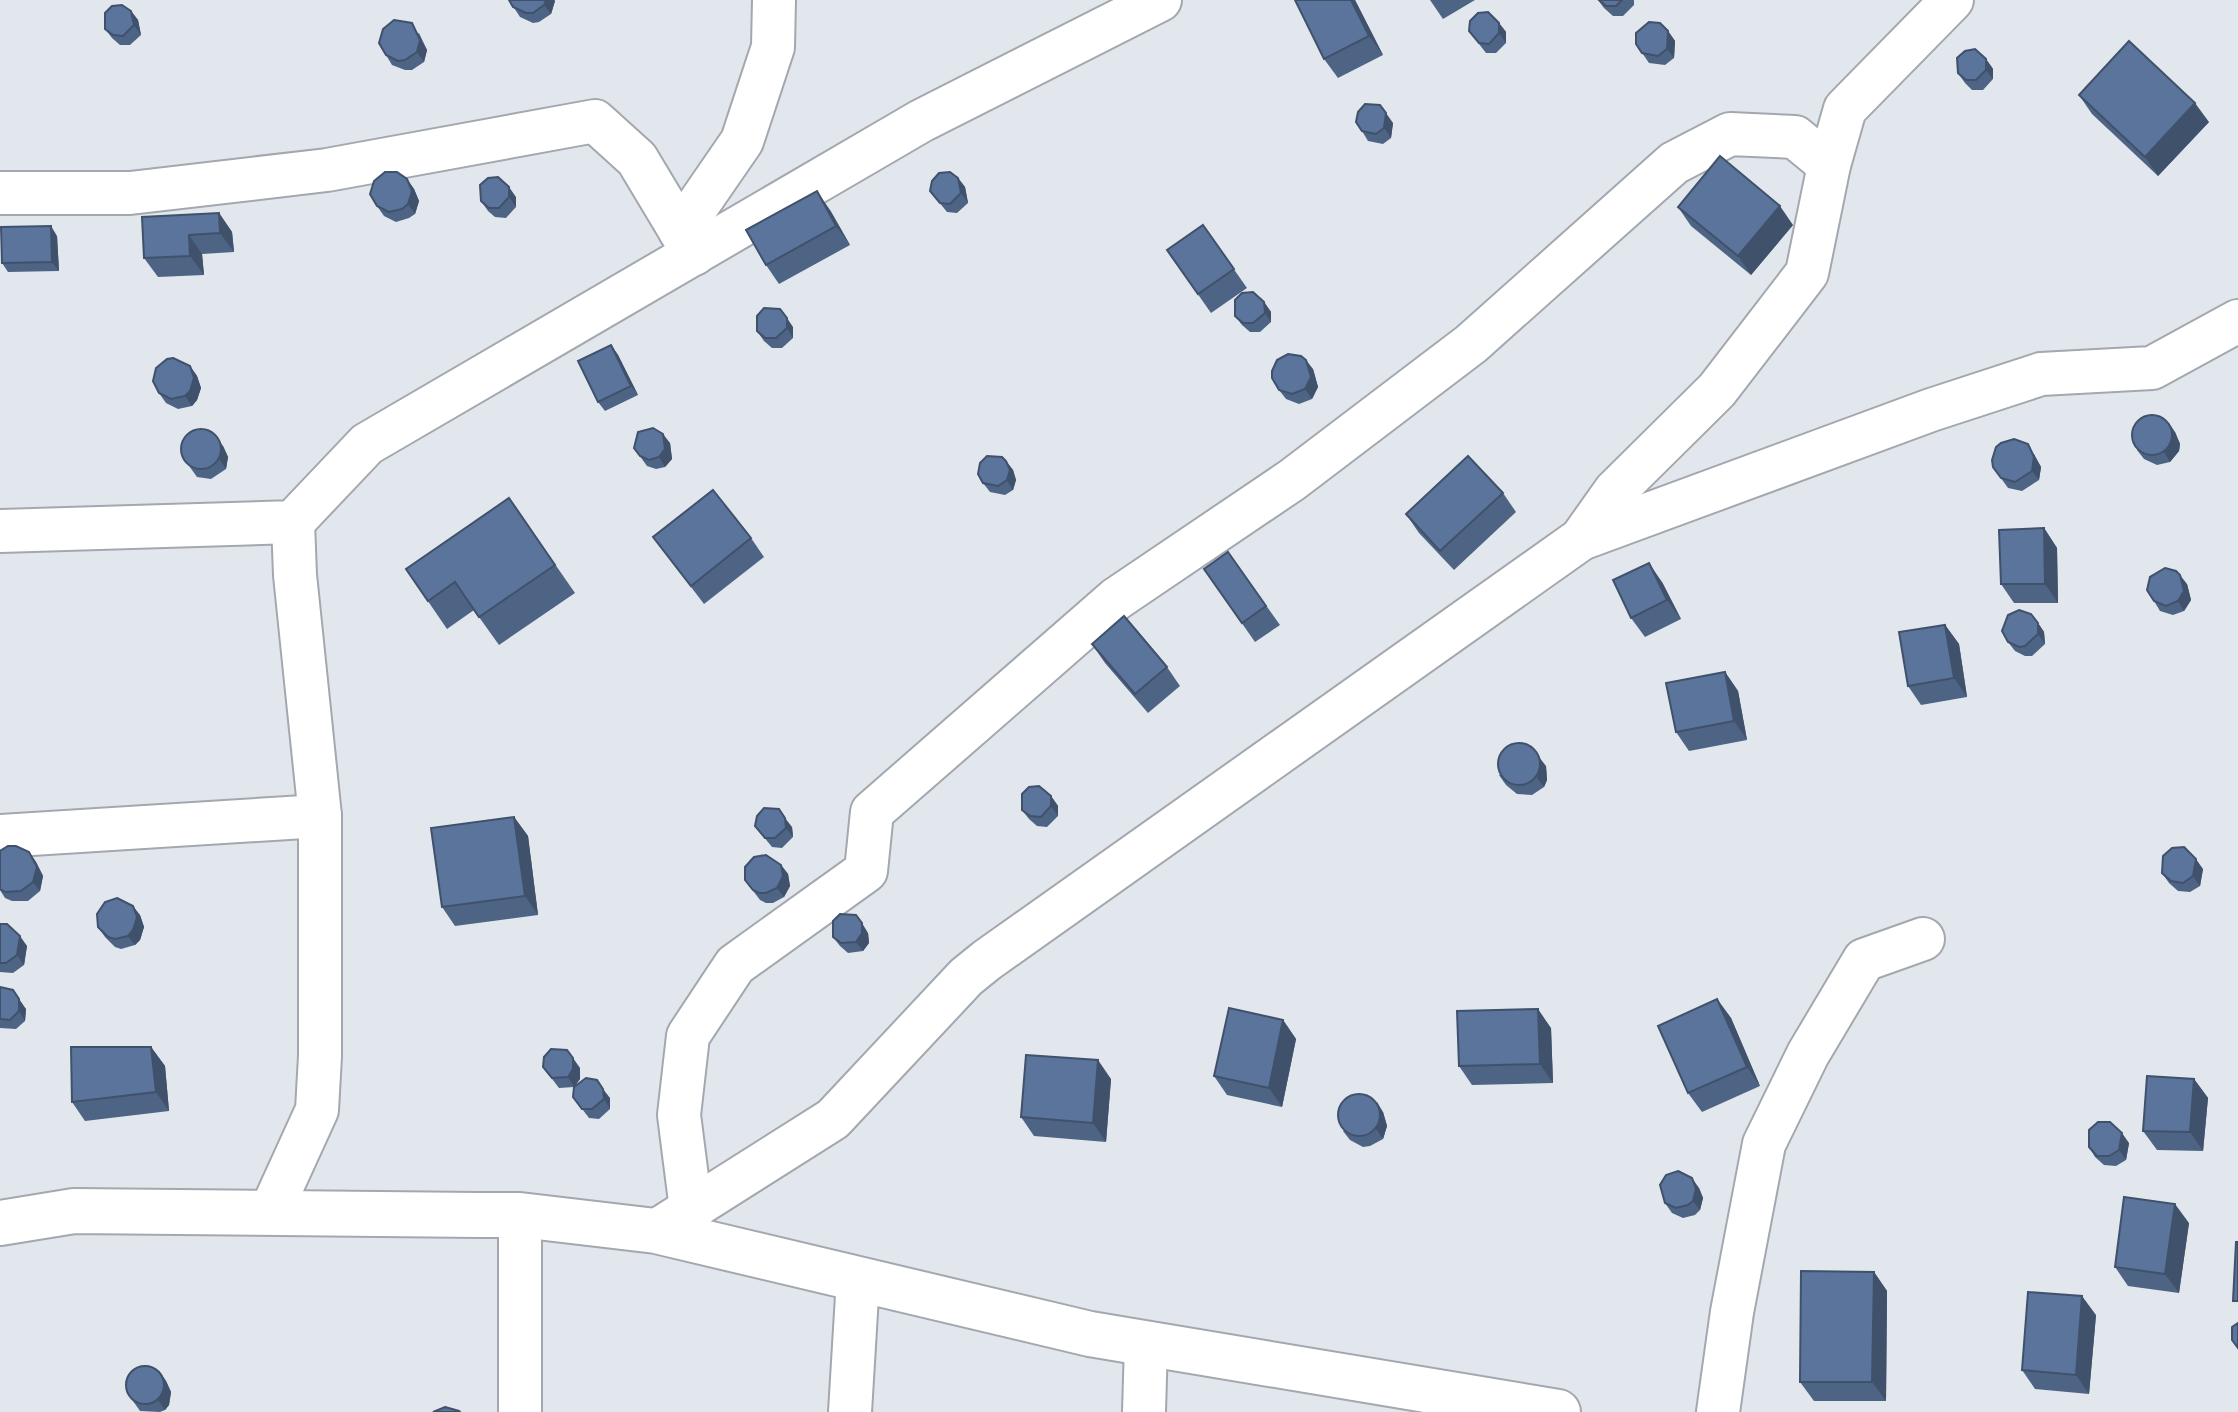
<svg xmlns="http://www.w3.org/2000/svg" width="2238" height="1412" font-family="'Nunito Sans',sans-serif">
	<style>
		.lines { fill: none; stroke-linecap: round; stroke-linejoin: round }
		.minor-casing { stroke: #a3a8ae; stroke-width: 46 }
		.major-casing { stroke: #a3a8ae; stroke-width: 48 }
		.minor { stroke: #fff; stroke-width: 42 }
		.major { stroke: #fff; stroke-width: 44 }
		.wall { fill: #4e6485 }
		.shaded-wall { fill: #40516c }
		.building { fill: #5b749b; stroke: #40516c; stroke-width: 2 }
	</style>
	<rect width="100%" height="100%" fill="#e2e7ee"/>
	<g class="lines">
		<defs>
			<g id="minor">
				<path d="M0,193H130L327,170L595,121L637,159L694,254"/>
				<path d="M680,231L742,141L773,47L774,0"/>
				<path d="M0,531L293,522L367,444L921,121L1160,0"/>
				<path d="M1581,539L1931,410L2041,374L2152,368L2238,321"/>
				<path d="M0,836L320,816"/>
				<path d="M691,1209L679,1115L688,1036L735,965L866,871L872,812L1116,599L1292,480L1471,344L1674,163L1730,134L1795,137L1829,165"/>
				<path d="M270,1213L317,1110L320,1056V816L295,575L293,522"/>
				<path d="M520,1215V1412"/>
				<path d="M656,1231L833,1119L966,977L987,960L1581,539L1615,491L1717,390L1807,273L1829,165L1845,109L1952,0"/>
				<path d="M850,1412L858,1279"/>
				<path d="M1144,1412L1146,1344"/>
				<path d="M1718,1412L1732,1312L1764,1144L1808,1054L1864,960L1923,939"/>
			</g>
			<path id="major" d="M0,1223L74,1211L479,1215H520L656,1231L1090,1334L1558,1412"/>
		</defs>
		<use href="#minor" class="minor-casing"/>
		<use href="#major" class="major-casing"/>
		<use href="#minor" class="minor"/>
		<use href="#major" class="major"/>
	</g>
	<g class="wall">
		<path d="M509,0H554L555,1L551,14L539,22L533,23L520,17Z"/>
		<path d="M1355,0L1383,55L1338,78L1324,59Z"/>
		<path d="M1430,0H1475L1443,19Z"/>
		<path d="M1598,0H1634V5L1623,16H1613L1604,8Z"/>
		<path d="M131,11L138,20L141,35L130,45H120L112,38L105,29Z"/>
		<path d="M1499,23L1506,32V43L1496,53H1486L1469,31Z"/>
		<path d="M1668,31L1675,41L1674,58L1665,65L1649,63L1636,44Z"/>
		<path d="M419,33L427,50L424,62L412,70H405L392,65L386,55Z"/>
		<path d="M1986,59L1993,69V79L1983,90H1972L1965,83L1958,73Z"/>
		<path d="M2079,95L2209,122L2158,176L2092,114Z"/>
		<path d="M1393,123L1391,138L1383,144L1368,141L1362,131Z"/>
		<path d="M958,178L965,187L968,203L957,213L947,212L930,191Z"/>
		<path d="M407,179L414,189L419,201L415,214L409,218L396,222L384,216L377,206Z"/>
		<path d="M516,197V207L506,218L495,217L488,211L481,201Z"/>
		<path d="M1678,207L1793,225L1751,275L1691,226Z"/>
		<path d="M830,210L850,245L779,284L766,265Z"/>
		<path d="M219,213L232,232L234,252L202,254L204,275L158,277L144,258Z"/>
		<path d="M1203,225L1247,288L1211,313L1167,250Z"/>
		<path d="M57,236L59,271L8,272L2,263Z"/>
		<path d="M1264,302L1271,312V322L1260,332H1250L1242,325L1235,316Z"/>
		<path d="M793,327V338L782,348H772L764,341L757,331Z"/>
		<path d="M611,345L618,355L638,395L605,411L598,402Z"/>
		<path d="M190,366L197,376L201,388L197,400L192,406L178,409L166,403L159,393Z"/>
		<path d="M1313,369L1318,387L1312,399L1299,404L1286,399L1279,390Z"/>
		<path d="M2175,432L2180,444L2179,451L2170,462L2157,465L2144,459L2137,450Z"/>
		<path d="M670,443L672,459L665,467L656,469L647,466L634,448Z"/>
		<path d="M223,446L228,457L226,469L211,479L197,477L182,456Z"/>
		<path d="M2034,454L2041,467L2039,480L2022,491L2008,488L1993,467Z"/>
		<path d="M1006,461L1013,470L1016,480L1013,490L1005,495L990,492L983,483Z"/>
		<path d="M1503,493L1516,512L1454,570L1419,533L1406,514Z"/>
		<path d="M509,498L575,593L499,645L474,610L447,629L406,569Z"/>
		<path d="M2044,528L2057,548L2058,603H2014L2001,584Z"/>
		<path d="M653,537L751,538L764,557L704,604Z"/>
		<path d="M1228,552L1280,625L1255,642L1204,569Z"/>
		<path d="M1662,582L1681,619L1645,637L1631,618Z"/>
		<path d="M2187,584L2191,600L2184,611L2173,615L2160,611L2154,601Z"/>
		<path d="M2038,623L2044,632L2045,644L2032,656H2025L2015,651L2008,642Z"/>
		<path d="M1945,625L1959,644L1967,697L1921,705L1908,686Z"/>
		<path d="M1092,644L1167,667L1180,686L1148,713L1105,663Z"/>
		<path d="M1725,672L1738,691L1747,740L1689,751L1676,732Z"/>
		<path d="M1546,766L1547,780L1544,787L1532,795L1517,794L1506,785L1499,775Z"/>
		<path d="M1051,796L1058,806V816L1047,827L1037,826L1029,819L1022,810Z"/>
		<path d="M514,817L528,836L538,915L455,926L442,907Z"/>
		<path d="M755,826L792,827L793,837L782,848L772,847Z"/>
		<path d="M0,851L29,852L36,862L43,876L40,891L28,901H12L5,898L0,890Z"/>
		<path d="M781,865L788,874L790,886L784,897L773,903H766L760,900L745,880Z"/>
		<path d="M2203,869L2200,886L2190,892L2178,891L2169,883L2162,873Z"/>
		<path d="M140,915L144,927L140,940L135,945L121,949L115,947L105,937L98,927Z"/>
		<path d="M0,924L27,946L24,965L13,973L0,972Z"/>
		<path d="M868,933L869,943L863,951L848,953L840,946L833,937Z"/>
		<path d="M0,987L26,1009L25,1021L16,1029L0,1028Z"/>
		<path d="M1717,999L1731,1018L1760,1086L1702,1112L1688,1093Z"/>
		<path d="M1283,1020L1296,1039L1282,1107L1227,1095L1214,1076Z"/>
		<path d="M1551,1028L1553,1083L1472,1085L1459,1066Z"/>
		<path d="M151,1047L165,1066L169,1111L85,1121L72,1102Z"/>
		<path d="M543,1067L580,1068V1079L574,1087L559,1088Z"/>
		<path d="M1111,1079L1106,1142L1034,1136L1021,1117Z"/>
		<path d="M2194,1079L2208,1098L2203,1151L2157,1150L2143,1131Z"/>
		<path d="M573,1097L610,1098V1109L599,1119L589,1118Z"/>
		<path d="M1383,1112L1387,1126L1383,1139L1370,1146L1363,1147L1350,1140L1343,1131Z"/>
		<path d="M2129,1143L2126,1160L2116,1166L2104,1165L2095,1157L2089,1147Z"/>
		<path d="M1699,1188L1703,1198L1700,1210L1695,1215L1683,1218L1672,1213L1665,1203Z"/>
		<path d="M2189,1223L2179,1293L2128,1286L2115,1267Z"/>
		<path d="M1874,1272L1887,1291L1886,1401H1814L1800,1382Z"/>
		<path d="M2096,1315L2089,1394L2035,1389L2022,1370Z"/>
		<path d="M159,1371L166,1381L171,1392L169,1405L165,1410L160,1412L140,1411L126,1391Z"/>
	</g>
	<g class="shaded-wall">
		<path d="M546,0H554L555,1L551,14L544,5Z"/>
		<path d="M1351,0H1355L1383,55L1369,36Z"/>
		<path d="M131,11L138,20L141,35L134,25Z"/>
		<path d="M412,23L427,50L424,62L417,52Z"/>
		<path d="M1499,23L1506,32V43L1499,33Z"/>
		<path d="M1668,31L1675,41L1674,58L1667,49Z"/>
		<path d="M1986,59L1993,69V79L1986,70Z"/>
		<path d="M2195,103L2209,122L2158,176L2145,157Z"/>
		<path d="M1386,113L1393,123L1391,138L1384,128Z"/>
		<path d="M958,178L965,187L968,203L961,193Z"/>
		<path d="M407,179L414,189L419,201L415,214L408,204Z"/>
		<path d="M509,187L516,197V207L509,197Z"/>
		<path d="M817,191L830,210L850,245L836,226Z"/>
		<path d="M1780,206L1793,225L1751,275L1738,256Z"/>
		<path d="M219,213L232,232L234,252L220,233Z"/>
		<path d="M51,226L57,236L59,271L52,262Z"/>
		<path d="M189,235L202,254L204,275L190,256Z"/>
		<path d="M1264,302L1271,312V322L1265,313Z"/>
		<path d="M787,318L793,327V338L787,328Z"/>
		<path d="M611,345L618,355L638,395L631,386Z"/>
		<path d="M1306,360L1313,369L1318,387L1312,399L1305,389Z"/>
		<path d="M190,366L197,376L201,388L197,400L192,406L185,396Z"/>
		<path d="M2169,423L2175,432L2180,444L2179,451L2170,462L2164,452Z"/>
		<path d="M663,434L670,443L672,459L665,467L659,457Z"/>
		<path d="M216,436L223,446L228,457L226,469L219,459Z"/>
		<path d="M2028,444L2041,467L2039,480L2032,471Z"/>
		<path d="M1006,461L1013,470L1016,480L1013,490L1007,480Z"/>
		<path d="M2044,528L2057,548L2058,603L2045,584Z"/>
		<path d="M1649,563L1662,582L1681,619L1667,600Z"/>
		<path d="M2180,575L2187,584L2191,600L2184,611L2178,601Z"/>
		<path d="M2038,623L2044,632L2045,644L2038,634Z"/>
		<path d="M1945,625L1959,644L1967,697L1954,678Z"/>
		<path d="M1725,672L1738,691L1747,740L1734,721Z"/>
		<path d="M1539,757L1546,766L1547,780L1544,787L1537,778Z"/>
		<path d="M1051,796L1058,806V816L1051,806Z"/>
		<path d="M514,817L528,836L538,915L525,896Z"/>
		<path d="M785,818L792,827L793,837L786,828Z"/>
		<path d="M29,852L36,862L43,876L40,891L33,882Z"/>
		<path d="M2196,859L2203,869L2200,886L2193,876Z"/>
		<path d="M781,865L788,874L790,886L784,897L777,888Z"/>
		<path d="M133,906L140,915L144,927L140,940L135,945L128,936Z"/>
		<path d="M862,923L868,933L869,943L863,951L856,942Z"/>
		<path d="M20,936L27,946L24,965L17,955Z"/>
		<path d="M13,990L26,1009L25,1021L19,1011Z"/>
		<path d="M1717,999L1731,1018L1760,1086L1747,1067Z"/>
		<path d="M1538,1009L1551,1028L1553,1083L1540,1064Z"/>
		<path d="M1283,1020L1296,1039L1282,1107L1269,1088Z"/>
		<path d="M151,1047L165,1066L169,1111L156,1092Z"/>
		<path d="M573,1058L580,1068V1079L574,1087L568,1077Z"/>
		<path d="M1098,1060L1111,1079L1106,1142L1093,1123Z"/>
		<path d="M2194,1079L2208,1098L2203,1151L2190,1132Z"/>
		<path d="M603,1089L610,1098V1109L604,1099Z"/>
		<path d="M1377,1102L1383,1112L1387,1126L1383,1139L1376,1129Z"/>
		<path d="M2122,1133L2129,1143L2126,1160L2119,1150Z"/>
		<path d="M1692,1178L1699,1188L1703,1198L1700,1210L1693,1201Z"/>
		<path d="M2175,1204L2189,1223L2179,1293L2165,1274Z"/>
		<path d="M1874,1272L1887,1291L1886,1401L1872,1382Z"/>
		<path d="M2082,1296L2096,1315L2089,1394L2076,1375Z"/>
		<path d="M159,1371L166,1381L171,1392L169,1405L165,1410L158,1400Z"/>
	</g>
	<g class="building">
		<path d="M509,0H546L544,5L533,13H526L513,7Z"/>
		<path d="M1295,0H1351L1369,36L1324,59Z"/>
		<path d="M1599,0H1622L1616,6H1606Z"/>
		<path d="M122,5L131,11L134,25L123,36L113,35L105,29V13L112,6Z"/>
		<path d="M1488,12L1499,23V33L1489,44L1479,43L1469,31L1470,21L1478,13Z"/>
		<path d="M394,20L412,23L420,40L417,52L405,60L398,61L386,55L379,43L383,29Z"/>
		<path d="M1649,22L1660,23L1668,31L1667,49L1658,56L1642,53L1636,44V33Z"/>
		<path d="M2129,41L2195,103L2145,157L2079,95Z"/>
		<path d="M1975,49L1986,59V70L1976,80H1966L1958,73L1957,58L1965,51Z"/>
		<path d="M1365,104L1380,105L1386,113L1384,128L1376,134L1362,131L1356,122L1358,112Z"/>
		<path d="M1720,156L1780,206L1738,256L1678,207Z"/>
		<path d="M385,172H397L407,179L412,191L408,204L402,209L389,212L377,206L370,194L374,181Z"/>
		<path d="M950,172L958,178L961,193L950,204L940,203L930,191L932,181L939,173Z"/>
		<path d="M498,177L509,187V197L499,208H489L481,201L480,185L488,178Z"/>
		<path d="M817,191L836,226L766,265L746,230Z"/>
		<path d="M219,213L220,233L189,235L190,256L144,258L142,217Z"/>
		<path d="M1203,225L1234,269L1198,294L1167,250Z"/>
		<path d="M51,226L52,262L2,263L1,227Z"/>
		<path d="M1253,292L1264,302L1265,313L1253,323H1243L1235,316V300L1242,293Z"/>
		<path d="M764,308L780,309L787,318V328L776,338H765L757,331V316Z"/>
		<path d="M611,345L631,386L598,402L578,361Z"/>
		<path d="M1288,354L1301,356L1306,360L1311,377L1305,389L1292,394L1279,390L1272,378V371L1277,360Z"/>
		<path d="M173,358L190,366L194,378L190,391L185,396L171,399L159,393L153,381L156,368L167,359Z"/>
		<circle cx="2152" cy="435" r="20"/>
		<path d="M653,428L663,434L665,449L659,457L649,460L640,456L634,448L638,432Z"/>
		<circle cx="201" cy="449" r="20"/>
		<path d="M2014,439L2028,444L2034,457L2032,471L2015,482L2001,478L1993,467L1992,460L1996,447L2001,443Z"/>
		<path d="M987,456L1002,457L1006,461L1010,470L1007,480L998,486L983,483L978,474L980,463Z"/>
		<path d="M1468,456L1503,493L1440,551L1406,514Z"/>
		<path d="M713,490L751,538L691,586L653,537Z"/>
		<path d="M509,498L555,565L479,617L455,582L428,601L406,569Z"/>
		<path d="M2044,528L2045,584H2001L1999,530Z"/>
		<path d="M1228,552L1266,606L1242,623L1204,569Z"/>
		<path d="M1649,563L1667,600L1631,618L1613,580Z"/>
		<path d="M2165,568L2176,571L2180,575L2184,591L2178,601L2166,606L2154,601L2147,590L2150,577Z"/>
		<path d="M2019,610L2031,614L2038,623V634L2025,646L2019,647L2008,642L2002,631L2008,615Z"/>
		<path d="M1124,616L1167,667L1135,694L1092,644Z"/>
		<path d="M1945,625L1954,678L1908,686L1899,632Z"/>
		<path d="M1725,672L1734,721L1676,732L1666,683Z"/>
		<circle cx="1519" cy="764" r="21"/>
		<path d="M1039,786L1051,796V806L1041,817L1030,816L1022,810V794L1029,787Z"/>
		<path d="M764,808L779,809L785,818L786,828L775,838H765L755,826L757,816Z"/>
		<path d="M514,817L525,896L442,907L431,828Z"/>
		<path d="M8,846H16L29,852L37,867L33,882L21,891L5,892L0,889V851Z"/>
		<path d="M2184,847L2196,859L2193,876L2183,883L2171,881L2162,873L2163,856L2172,848Z"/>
		<path d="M766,855L781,865L783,876L777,888L766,893H759L753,890L745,880V867L754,857Z"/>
		<path d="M117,898L133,906L137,917L133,930L128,936L115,939L108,937L98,927L97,914L105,902Z"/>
		<path d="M840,914L856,915L862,923V933L856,942L841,943L833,937V921Z"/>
		<path d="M0,924H7L20,936L17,955L6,963H0Z"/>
		<path d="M0,987L13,990L19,999V1011L10,1020L0,1019Z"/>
		<path d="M1717,999L1747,1067L1688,1093L1658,1026Z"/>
		<path d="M1229,1008L1283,1020L1269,1088L1214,1076Z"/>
		<path d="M1538,1009L1540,1064L1459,1066L1457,1011Z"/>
		<path d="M71,1047H151L156,1092L72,1102Z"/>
		<path d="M551,1049L567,1050L573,1058V1069L568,1077L552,1078L543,1067L544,1057Z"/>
		<path d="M1026,1055L1098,1060L1093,1123L1021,1117Z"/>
		<path d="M2147,1076L2194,1079L2190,1132L2143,1131Z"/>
		<path d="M586,1078L597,1080L603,1089L604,1099L592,1109H582L573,1097L574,1087Z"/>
		<circle cx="1359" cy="1115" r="21"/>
		<path d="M2098,1122H2110L2122,1133L2119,1150L2109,1156H2097L2089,1147V1130Z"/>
		<path d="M1678,1171L1692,1178L1696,1189L1693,1201L1688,1205L1676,1208L1665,1203L1660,1185L1666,1175Z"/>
		<path d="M2124,1197L2175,1204L2165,1274L2115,1267Z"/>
		<path d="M2236,1242H2238V1301H2233Z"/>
		<path d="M1801,1271L1874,1272L1872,1382H1800Z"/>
		<path d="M2028,1292L2082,1296L2076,1375L2022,1370Z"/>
		<path d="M2238,1323V1348L2232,1340V1327Z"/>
		<circle cx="145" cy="1385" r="19"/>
		<path d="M445,1407L459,1411L460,1412H433Z"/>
	</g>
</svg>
